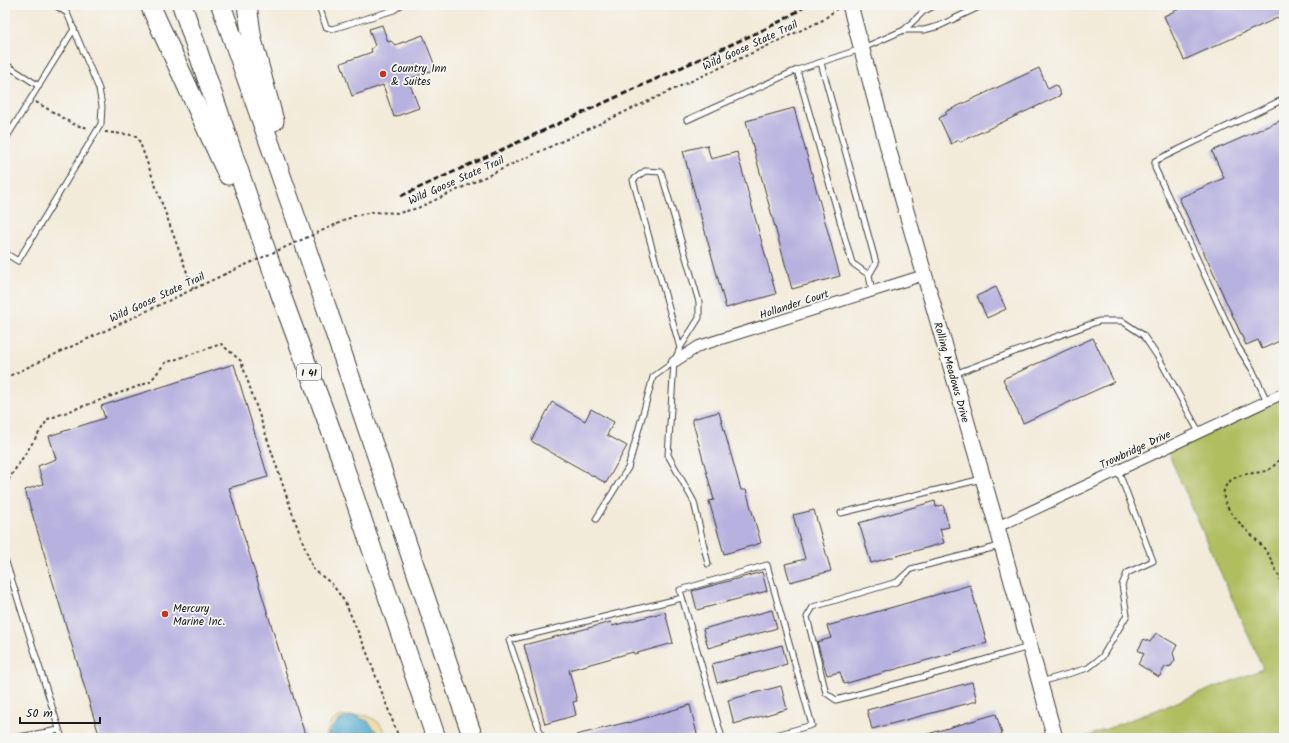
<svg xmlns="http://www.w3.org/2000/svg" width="1289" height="743" font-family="Kalam,sans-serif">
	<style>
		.green { fill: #b1be60; stroke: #666d3e }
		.sand { fill: #eeda9e; stroke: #857b5d }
		.water { fill: #50a9cd; stroke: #366274 }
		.building { fill: #b7b1df }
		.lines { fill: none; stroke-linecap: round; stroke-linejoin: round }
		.service-casing { stroke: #3c3b38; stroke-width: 7 }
		.minor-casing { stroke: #3c3b38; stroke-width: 12 }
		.secondary-casing { stroke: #3c3b38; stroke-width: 17 }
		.motorway-casing { stroke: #3c3b38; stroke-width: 21 }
		.path { stroke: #3c3b38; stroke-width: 2; stroke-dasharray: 3 3; stroke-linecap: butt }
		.service { stroke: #fff; stroke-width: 5 }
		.minor { stroke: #fff; stroke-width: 10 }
		.secondary { stroke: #fff; stroke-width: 15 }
		.motorway { stroke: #fff; stroke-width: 19 }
		.rail { stroke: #1c1c1c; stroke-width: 3; stroke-dasharray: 6 3; stroke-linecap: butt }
		.path-bridge { stroke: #3c3b38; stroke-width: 2; stroke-dasharray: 3 3; stroke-linecap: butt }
		.poi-dot { fill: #c8321e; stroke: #f6f6f2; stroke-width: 1.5 }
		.labels { text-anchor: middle; stroke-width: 3.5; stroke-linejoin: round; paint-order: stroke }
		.shield { fill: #f6f6f2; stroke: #5d5d5c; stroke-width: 1 }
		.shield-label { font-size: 10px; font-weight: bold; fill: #1c1c1c }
		.street-label { font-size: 11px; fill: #1c1c1c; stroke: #f6f6f2 }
		.poi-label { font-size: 11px; fill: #1c1c1c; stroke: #f6f6f2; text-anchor: start }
	</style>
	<rect width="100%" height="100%" fill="#f6f6f2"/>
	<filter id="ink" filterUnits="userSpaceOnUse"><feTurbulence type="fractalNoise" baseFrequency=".025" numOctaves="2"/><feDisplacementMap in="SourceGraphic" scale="8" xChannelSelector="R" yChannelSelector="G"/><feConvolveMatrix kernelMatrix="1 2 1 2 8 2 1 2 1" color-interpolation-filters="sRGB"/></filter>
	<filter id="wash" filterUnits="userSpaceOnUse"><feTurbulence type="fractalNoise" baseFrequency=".012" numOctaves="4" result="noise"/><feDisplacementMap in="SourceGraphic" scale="16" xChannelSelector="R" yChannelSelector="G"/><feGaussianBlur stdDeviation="0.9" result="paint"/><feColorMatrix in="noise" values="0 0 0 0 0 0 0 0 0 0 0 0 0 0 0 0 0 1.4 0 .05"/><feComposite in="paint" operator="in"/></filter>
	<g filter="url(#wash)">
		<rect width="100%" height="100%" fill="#f3ebda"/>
		<path class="green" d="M1284,393V738H1083L1263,669L1166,448Z"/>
		<path class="sand" d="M362,715C377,718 381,724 388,738H325L331,722L339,717Z"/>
		<path class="water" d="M355,716L368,721L376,731L380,738H329L328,735C334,722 340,718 355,716Z"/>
		<g id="blocks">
			<g class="building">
				<path d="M1188,5H1280L1284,15L1184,60L1164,16Z"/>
				<path d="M382,25L388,42L391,41L395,45L423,35L436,69L408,79L419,108L394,117L383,85L352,96L341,63L372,52L371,49L375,46L369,29Z"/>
				<path d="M1039,68L1048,89L1056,85L1061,95L960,142L959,140L951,144L939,118L947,114L945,112Z"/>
				<path d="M794,108L840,276L792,289L746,121Z"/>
				<path d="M1284,119V339L1262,349L1258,340L1246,345L1179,198L1224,178L1212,151Z"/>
				<path d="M707,145L711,159L737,152L776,294L726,308L683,151Z"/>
				<path d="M996,287L1006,309L987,318L977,296Z"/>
				<path d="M1093,338L1114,382L1023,423L1003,379Z"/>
				<path d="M234,364L268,477L229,488L306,738H100L25,490L43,484L38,466L56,459L49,436L105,418L101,406Z"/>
				<path d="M552,402L585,421L591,409L614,422L607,435L627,446L606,483L531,441Z"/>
				<path d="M719,412L741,490H746L761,543L724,554L709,501L714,500L692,419Z"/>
				<path d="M935,501L936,507L943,505L949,527L940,529L944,543L871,563L859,523Z"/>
				<path d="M814,510L831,571L790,582L785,564L805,559L793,515Z"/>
				<path d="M762,572L767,591L697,610L692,591Z"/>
				<path d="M970,585L987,643L844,684L840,672L827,675L817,642L831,638L827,626Z"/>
				<path d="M772,610L777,628L708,648L703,629Z"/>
				<path d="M665,612L673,643L634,654L633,652L569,670L577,701L573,702L576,715L545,724L524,645L611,622L612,626Z"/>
				<path d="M1156,633L1177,645L1173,653L1175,660L1171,666L1165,667L1159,677L1138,664L1144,654L1138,650L1144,639L1150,642Z"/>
				<path d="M782,645L787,664L717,683L712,664Z"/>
				<path d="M972,682L977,701L872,729L867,710Z"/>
				<path d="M781,686L787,709L734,724L728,700Z"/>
				<path d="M690,705L697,734L684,738H576V735L628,722V723Z"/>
				<path d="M996,714L1002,734L987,738H921V736Z"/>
			</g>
		</g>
	</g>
	<g filter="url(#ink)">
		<use href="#blocks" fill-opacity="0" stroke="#3c3b38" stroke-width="1"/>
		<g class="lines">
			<defs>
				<g id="service">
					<path d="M321,5L320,9L326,27L332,29L394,10L401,5"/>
					<path d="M904,30L924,11L936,5"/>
					<path d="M821,63L876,263L869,275L872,292"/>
					<path d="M5,64L39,86"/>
					<path d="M797,70L852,263L869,275"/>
					<path d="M687,120L797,70L861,49L904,30H924L939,26L983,5"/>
					<path d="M5,140L74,29"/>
					<path d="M5,253L18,261L101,124L102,106L99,89L67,13L55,5"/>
					<path d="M680,348L633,180L645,171L661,172L699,302V318L680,348L674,362L668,455L694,502L708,564"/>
					<path d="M954,374L1099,321H1122L1143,335L1160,360L1199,432"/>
					<path d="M1267,401L1252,369L1238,347L1155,168V161L1284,99"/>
					<path d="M841,513L982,479"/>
					<path d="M596,519L628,468L653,377L674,362"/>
					<path d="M1000,546L911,569L897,582L813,607L807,617L826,693L836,700L949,670L1029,647"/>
					<path d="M5,559L62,738"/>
					<path d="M1041,682L1088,668L1102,657L1127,615L1122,585L1127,573L1153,561L1118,470"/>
					<path d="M13,738L59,730"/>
					<path d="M542,738L509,640L682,598"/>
					<path d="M722,738L680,590L767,565L812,725L765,738"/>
				</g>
				<g id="minor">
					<path d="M674,362L699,346L924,275"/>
					<path d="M997,527L1284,393"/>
				</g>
				<path id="secondary" d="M850,5L890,155L997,527L1055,738"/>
				<g id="motorway">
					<path d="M150,5L228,175"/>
					<path d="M182,5L281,295L340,455L436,738"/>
					<path d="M221,5L298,224L473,738"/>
					<path d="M247,5L252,40L274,121"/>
				</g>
			</defs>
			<use href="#service" class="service-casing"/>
			<use href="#minor" class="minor-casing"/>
			<use href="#secondary" class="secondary-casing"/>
			<use href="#motorway" class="motorway-casing"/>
			<g class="path">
				<path d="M36,102L75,125L89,128"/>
				<path d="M105,132L132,135L136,136L139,140L193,289"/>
				<path d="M337,224L354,216L372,212L399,213L418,208L823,20L839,7"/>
				<path d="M5,378L223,275"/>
				<path d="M1284,456C1278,460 1274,467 1268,470C1255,475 1239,471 1228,483C1210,503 1252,533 1263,547C1270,555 1278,576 1284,587"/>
				<path d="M5,485L48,419L150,382L165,363L221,344L241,361L294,518L313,569L332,584L345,602L366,650L399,738"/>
				<path d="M1282,686L1284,678"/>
			</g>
			<use href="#service" class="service"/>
			<use href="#minor" class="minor"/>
			<use href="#secondary" class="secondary"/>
			<use href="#motorway" class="motorway"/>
			<path class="rail" d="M401,196L763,30L785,19L807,5"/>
			<path class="path-bridge" d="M223,275L337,224"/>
		</g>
	</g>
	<g class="poi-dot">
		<circle cx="383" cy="74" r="4"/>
		<circle cx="165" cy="614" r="4"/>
	</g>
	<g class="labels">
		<rect class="shield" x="297" y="364" width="24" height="16" rx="3"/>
		<g class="shield-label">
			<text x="309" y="376">I 41</text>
		</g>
		<g class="street-label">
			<text transform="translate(750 45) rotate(-25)" y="4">Wild Goose State Trail</text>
			<text transform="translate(456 180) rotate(-24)" y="4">Wild Goose State Trail</text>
			<text transform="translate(157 297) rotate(-25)" y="4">Wild Goose State Trail</text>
			<text transform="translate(794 304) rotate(-18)" y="4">Hollander Court</text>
			<text transform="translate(952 372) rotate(74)" y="4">Rolling Meadows Drive</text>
			<text transform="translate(1135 449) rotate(-25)" y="4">Trowbridge Drive</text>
		</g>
		<g class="poi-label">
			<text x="391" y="72">Country Inn<tspan x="391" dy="13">&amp; Suites</tspan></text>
			<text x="173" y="612">Mercury<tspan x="173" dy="13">Marine Inc.</tspan></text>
		</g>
	</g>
	<rect width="1289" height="743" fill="none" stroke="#f6f6f2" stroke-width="20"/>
	<path d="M20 717v6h80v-6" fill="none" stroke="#1c1c1c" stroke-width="2"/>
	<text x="26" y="717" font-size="12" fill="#1c1c1c" stroke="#f6f6f2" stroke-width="3" paint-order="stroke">50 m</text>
</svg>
